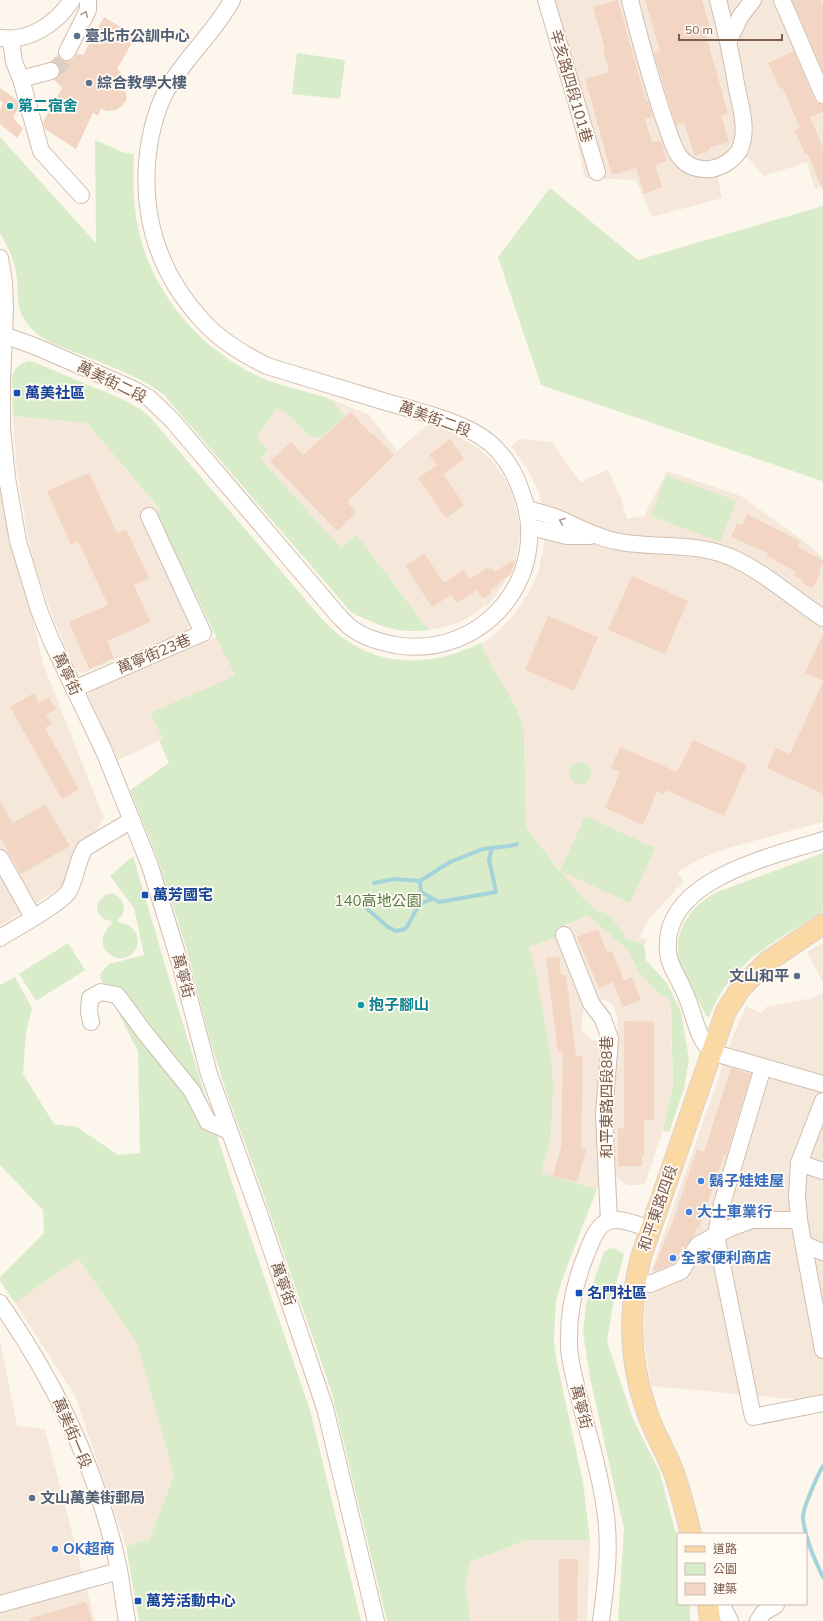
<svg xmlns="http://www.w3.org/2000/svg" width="823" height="1621" font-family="Mulish,'Noto Sans TC',sans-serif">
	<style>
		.residential { fill: #f5e8da }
		.green { fill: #d8ecc9 }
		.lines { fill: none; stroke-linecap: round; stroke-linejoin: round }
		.stream { stroke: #a5d3da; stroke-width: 4 }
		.building { fill: #f3d5c3 }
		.minor-tunnel { stroke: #dcd0c4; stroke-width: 16; stroke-dasharray: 16 8; stroke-linecap: butt }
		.minor-casing { stroke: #d1beb0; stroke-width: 18 }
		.major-casing { stroke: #dad1cd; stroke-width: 22 }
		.minor { stroke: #fff; stroke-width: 16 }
		.major { stroke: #fbd9a5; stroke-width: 20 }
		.oneway { stroke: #af9d94 }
		.service-dot { fill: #5c6f8a; stroke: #fffaf3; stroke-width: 1.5 }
		.culture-dot { fill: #0f9aa8; stroke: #fffaf3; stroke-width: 1.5 }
		.transit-dot { fill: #1a4fb4; stroke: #fffaf3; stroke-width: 1.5 }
		.shop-dot { fill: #3f7fe0; stroke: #fffaf3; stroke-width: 1.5 }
		.labels { text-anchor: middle; stroke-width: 3.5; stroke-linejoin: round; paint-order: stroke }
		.service-label { font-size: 15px; font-weight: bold; fill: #4e5e75; stroke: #fffaf3; text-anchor: start }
		.street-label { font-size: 15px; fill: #7a5c4d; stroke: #fffaf3 }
		.culture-label { font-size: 15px; font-weight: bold; fill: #0d838f; stroke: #fffaf3; text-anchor: start }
		.transit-label { font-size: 15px; font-weight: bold; fill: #164399; stroke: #fffaf3; text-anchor: start }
		.park-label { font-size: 15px; fill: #537a41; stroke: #fffaf3 }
		.shop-label { font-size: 15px; font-weight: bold; fill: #366cbe; stroke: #fffaf3; text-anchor: start }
	</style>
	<rect width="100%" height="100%" fill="#fdf6ec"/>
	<g class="residential">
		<path d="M546,0H823V186L815,189L807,162L764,176L747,157L717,174L722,198L652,217L636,180L585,178Z"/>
		<path d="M330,399L369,415L397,451L432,421L478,448L493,462L504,477L511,492L516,509L520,531L516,561L509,576L487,607L485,605L476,613L462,621L445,627L429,630L356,534L341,548L260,458L268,451L256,437L276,409L285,411L309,436L345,416Z"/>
		<path d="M13,416L87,423L160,511L141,520L168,575L189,625L187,630L84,673L76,671L55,623L36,570L27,532L16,464Z"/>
		<path d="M520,439L552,442L581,483L586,479L608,470L621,498L627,519L644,516L667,471L741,496L809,545L823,558V822L728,848L702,858L677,872L684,881L648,920L640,937L647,940L644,945L626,938L612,918L606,913L597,911L579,894L526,827L524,730L519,714L485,656L481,644L493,636L512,617L528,594L538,573L544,545L546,527L544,512L539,492L528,470L511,446Z"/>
		<path d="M0,473L43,664L104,818L63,886L0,926Z"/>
		<path d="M217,637L235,677L150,713L163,739L118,760L88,695L90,692Z"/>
		<path d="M587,915L628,950L639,974L667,996L670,1001L673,1086L663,1130L645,1184L641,1185H628L617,1178L614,1173L611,1122L618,1018L612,1004L606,1000L595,999L566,926Z"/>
		<path d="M556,937L585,1005L583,1010L581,1029L590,1039L597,1041H604L601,1179L597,1189L541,1173L551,1137L553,1087L552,1065L529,947Z"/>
		<path d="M823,943V983L807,952Z"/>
		<path d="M823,993V1402L651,1386L644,1337L645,1297L652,1268L733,1036L746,1006L761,1013L766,1007L812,998Z"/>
		<path d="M78,1258L137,1343L174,1476L149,1540L126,1546L75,1396L15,1303Z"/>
		<path d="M0,1339L17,1426L45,1429L95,1621H0Z"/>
		<path d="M527,1540H590L587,1621H471L465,1586L470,1562Z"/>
	</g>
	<g class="green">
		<path d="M297,53L345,60L340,99L292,94Z"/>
		<path d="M0,137L96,243L95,140L122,152L134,154C133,172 133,191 135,209C143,283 195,348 262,378C278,385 297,389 314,394C319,396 327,397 331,400C336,404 340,411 345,416L321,438L309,436L285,411L276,409L257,437L268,451L260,458L341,548L356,534L429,630C398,634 378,626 351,612L164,395C141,377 112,367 85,356C63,347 37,341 24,319C16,306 18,292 17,278C15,261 8,247 0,233Z"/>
		<path d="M550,188L638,260L823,206V483L822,481L541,385L498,257Z"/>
		<path d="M28,361L34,362L124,400L140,409L149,416L321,618C366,667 422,671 481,643C492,673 516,698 524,730L526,827L560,871L585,816L655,848L630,903L561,871L579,894L597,911L606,913L612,918L626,938L644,945L646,960L667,983L681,1012L689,1059L684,1089L669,1132L663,1130L673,1086L671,1009L670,1001L667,996H661L639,973L628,950L587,915L560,928L562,935L529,947L537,977L552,1065L553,1087L551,1137L541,1173L597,1189L562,1280L556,1301L555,1317L554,1342L557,1363L583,1482L590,1540H527L470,1562L465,1586L471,1621H387L331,1390L256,1173L228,1097L210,1040L187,950L171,900L157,857L130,790L169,763L159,741L163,739L150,713L235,676L156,512L160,510L87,423L13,416L12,376C16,367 20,364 28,361Z"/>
		<path d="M666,475L736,501L720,542L651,516Z"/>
		<circle cx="580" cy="773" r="11"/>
		<path d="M823,853V911C775,943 732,959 709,1017L706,1016L680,963C671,933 691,905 717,892Z"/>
		<path d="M133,856L165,965L230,1177L310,1410L361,1621H139L126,1546L149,1540L174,1476L137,1343L78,1258L15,1303L0,1281V1277L44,1233L43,1210L0,1165V985L15,977L32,1008L26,1033L23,1074L54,1124L77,1127L118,1155L140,1153L138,1051L99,975L109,964L144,955L134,908L110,876Z"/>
		<path d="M111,893C124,897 129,910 118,920V922C127,924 134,926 137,936C138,941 138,946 135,950C121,972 86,946 112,924L111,921C92,918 93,898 111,893Z"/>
		<path d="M68,943L85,970L36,1001L19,974Z"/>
		<path d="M610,1248L616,1249L624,1254L616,1285L607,1342L633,1419L660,1473L678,1542V1604H690V1621H618L624,1529L590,1378L583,1332L586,1304L604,1252Z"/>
	</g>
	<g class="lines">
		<g class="stream">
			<path d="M492,848L489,859L496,892L439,902L421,892L420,881L450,862L483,849L509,846L517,844"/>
			<path d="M374,883L394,879L420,881"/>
			<path d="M365,907L388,927L396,931L405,929C416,916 413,903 433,899"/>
			<path d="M823,1466C818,1474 802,1510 803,1518C805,1539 814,1559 823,1577"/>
		</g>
	</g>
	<g class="building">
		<path d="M618,0L646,101H648L653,117L645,119L652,142L661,141L667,161L655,165L662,187L644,194L636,168L612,175L585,79L609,72L603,49H605L593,7Z"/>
		<path d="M645,0H702L711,31L705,32L728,113L721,115L729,142L709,148L710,150L695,156L684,123L676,125L654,53L660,51Z"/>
		<path d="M792,0H821L823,4V71Z"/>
		<path d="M104,17L136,36L117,69L121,72L119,77L125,88L127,99L122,106L116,110L108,111L101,109L98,116L93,113L76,149L45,129L43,122L62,88L54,80L60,74V68L57,64L51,62L58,54L62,60L67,61L73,60L77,54L83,55Z"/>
		<path d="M794,51L814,99L818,103L823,104V112L810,117L823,148V190L807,153L805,154L795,131L800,128L782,87L780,88L768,63Z"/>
		<path d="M0,88L17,100L19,106L13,118L23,129L17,138L0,124V110L3,103L0,100Z"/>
		<path d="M351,412L372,435L373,434L394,455L347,502L357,512L337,531L270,461L291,442L303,455Z"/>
		<path d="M450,439L464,459L443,474L464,505L446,518L418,478L437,465L429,455Z"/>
		<path d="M89,473L117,533L126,529L149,578L134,585L150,622L107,641L114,658L89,669L69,622L108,605L78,541L71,545L47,491Z"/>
		<path d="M747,514L800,541L797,546L823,561L819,572L820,574L813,588L803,584L804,581L794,576L796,572L767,556L768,553L731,537L737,523L742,525Z"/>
		<path d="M424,553L444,583L464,570L470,579L488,567L490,570L492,568L495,572L513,560L515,562L511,574L499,582L500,584L490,590L492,593L483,599L477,590L457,603L451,595L432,607L405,566Z"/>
		<path d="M632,576L688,601L665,654L608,630Z"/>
		<path d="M548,616L598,637L574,691L525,670Z"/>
		<path d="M823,634V681L805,673Z"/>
		<path d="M823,682V794L767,768L776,748L790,754Z"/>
		<path d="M34,693L39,703L49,697L56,709L46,715L52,724L45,728L79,789L62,799L10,707Z"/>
		<path d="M693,740L747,765L724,816L666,790L664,794L657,791L643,825L605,808L620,772L611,768L620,747L677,772Z"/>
		<path d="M0,801L13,823L45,804L70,846L21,874L0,837Z"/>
		<path d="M598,929L607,952L612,951L624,981L632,977L641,1000L623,1007L613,982L599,988L577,937Z"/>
		<path d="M559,957L561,975H566L576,1056H583L581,1148L586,1150L577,1182L553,1176L561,1147L563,1052H558L546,958Z"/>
		<path d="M624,1021L654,1022V1120H644V1155H642V1166H618V1128L624,1129Z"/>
		<path d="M731,1068L751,1074L726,1156L724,1155L699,1228L697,1227L693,1237L685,1247L682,1246L675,1263L656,1271L653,1270L673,1221L697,1149L704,1152Z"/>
		<path d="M559,1559H578L577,1621H559Z"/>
		<path d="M86,1602L92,1621H31L30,1618Z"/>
	</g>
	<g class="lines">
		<path class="minor-tunnel" d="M51,71L60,65L67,52"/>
		<defs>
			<g id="minor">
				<path d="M546,0L597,172"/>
				<path d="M630,0C640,40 651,80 664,119C669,131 672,146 679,156C687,167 698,170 711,169C723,167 735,159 740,149C748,130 741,108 737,89C732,59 726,30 718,0"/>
				<path d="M782,0L823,95"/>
				<path d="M0,38C29,42 56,24 72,0"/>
				<path d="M11,40L14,62L21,79L41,151L81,195"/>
				<path d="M729,40L740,17L753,0"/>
				<path d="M67,52L88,10V0"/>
				<path d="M21,79L51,71"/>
				<path d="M0,258L4,282L5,309L2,381V428L7,478L18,541L39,610L51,640L104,751L150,866L180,963L209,1074L259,1213L325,1408L376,1621"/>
				<path d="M0,335H4L37,347L133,389L149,398L172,420L337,614C341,618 345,623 350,627C362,637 380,642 395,645C483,660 554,575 521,491C515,473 505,456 490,443C463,421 420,412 386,402C347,390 307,378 267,366C243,354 219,340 201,319C161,275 143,222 147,163C149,140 154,115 165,93C183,59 214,34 232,0"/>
				<path d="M527,509C539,512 551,515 562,520C580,528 596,537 615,541C657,550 696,540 737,560C768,575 794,599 823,618"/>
				<path d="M530,527L567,536H590"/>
				<path d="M74,689L203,633L149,516"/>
				<path d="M823,840C771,857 661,879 668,952C669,966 679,978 684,991C691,1005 694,1022 701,1037C703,1042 708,1047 711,1052L823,1084"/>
				<path d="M0,858L33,917"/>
				<path d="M564,935L591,1003L603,1019L610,1039L604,1115L609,1221"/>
				<path d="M0,938C14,929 62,903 69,891C76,877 77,861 85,848L132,820"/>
				<path d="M91,1022L89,1012L90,998L101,992L117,995L145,1033L192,1091L208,1122L229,1131"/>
				<path d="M823,1101L799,1163L797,1195L799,1220L823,1350"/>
				<path d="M799,1163L823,1171"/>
				<path d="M799,1220H752L730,1228L716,1235L753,1417L823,1403"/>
				<path d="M805,1245L823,1252"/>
				<path d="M635,1280L650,1284L681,1271L698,1245L716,1235L722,1204L763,1067"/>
				<path d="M0,1303C56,1383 99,1474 119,1570C122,1587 124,1604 127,1621"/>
				<path d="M0,1604L119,1571"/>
				<path d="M717,1604L724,1609L730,1621"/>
				<path d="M601,1621C606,1584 611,1547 605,1509C600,1472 588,1434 579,1397C575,1381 570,1363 569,1347C568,1315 574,1284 586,1255C591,1243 596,1225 609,1221C621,1217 639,1226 651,1229"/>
				<path d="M758,1621L763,1613L776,1605"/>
			</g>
			<g id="major">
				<path d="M691,1534C686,1514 681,1493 674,1473C666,1452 654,1433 647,1412C629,1361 628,1309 641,1257L726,1011L741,988L767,962L823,924"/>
				<path d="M708,1604L710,1621"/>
			</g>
		</defs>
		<use href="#minor" class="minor-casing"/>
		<use href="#major" class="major-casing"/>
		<use href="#minor" class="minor"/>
		<use href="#major" class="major"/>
	</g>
	<defs><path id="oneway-chevron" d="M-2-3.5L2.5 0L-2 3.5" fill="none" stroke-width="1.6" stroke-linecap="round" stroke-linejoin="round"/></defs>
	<g class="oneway">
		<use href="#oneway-chevron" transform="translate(85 14) rotate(-68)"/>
		<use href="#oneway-chevron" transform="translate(562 521) rotate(-157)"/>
	</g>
	<g class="service-dot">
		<circle cx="77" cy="36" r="4"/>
		<circle cx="89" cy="83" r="4"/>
		<circle cx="797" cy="976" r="4"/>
		<circle cx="32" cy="1498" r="4"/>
	</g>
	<g class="culture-dot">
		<circle cx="10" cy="106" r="4"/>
		<circle cx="361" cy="1005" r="4"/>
	</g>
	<g class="transit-dot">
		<rect x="13" y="389" width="8" height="8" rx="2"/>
		<rect x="141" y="891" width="8" height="8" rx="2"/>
		<rect x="575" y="1289" width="8" height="8" rx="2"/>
		<rect x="134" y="1597" width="8" height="8" rx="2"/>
	</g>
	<g class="shop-dot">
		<circle cx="701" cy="1181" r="4"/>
		<circle cx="689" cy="1212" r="4"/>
		<circle cx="673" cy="1258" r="4"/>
		<circle cx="55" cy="1549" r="4"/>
	</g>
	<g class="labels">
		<g class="service-label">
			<text x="85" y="41">臺北市公訓中心</text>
			<text x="97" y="88">綜合教學大樓</text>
			<text x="789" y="981" text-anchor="end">文山和平</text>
			<text x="40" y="1503">文山萬美街郵局</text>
		</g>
		<g class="street-label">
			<text transform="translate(571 86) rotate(74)" y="5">辛亥路四段101巷</text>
			<text transform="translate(112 382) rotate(26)" y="5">萬美街二段</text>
			<text transform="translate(435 419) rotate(20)" y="5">萬美街二段</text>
			<text transform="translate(154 654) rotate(-23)" y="5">萬寧街23巷</text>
			<text transform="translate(67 674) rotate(65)" y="5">萬寧街</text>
			<text transform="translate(183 976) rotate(75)" y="5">萬寧街</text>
			<text transform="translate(607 1097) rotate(-90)" y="5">和平東路四段88巷</text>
			<text transform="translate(658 1208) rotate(-71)" y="5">和平東路四段</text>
			<text transform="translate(283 1284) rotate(71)" y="5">萬寧街</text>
			<text transform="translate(581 1407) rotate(76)" y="5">萬寧街</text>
			<text transform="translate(72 1433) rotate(67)" y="5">萬美街一段</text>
		</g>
		<g class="culture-label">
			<text x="18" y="111">第二宿舍</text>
			<text x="369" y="1010">抱子腳山</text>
		</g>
		<g class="transit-label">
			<text x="25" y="398">萬美社區</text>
			<text x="153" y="900">萬芳國宅</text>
			<text x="587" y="1298">名門社區</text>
			<text x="146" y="1606">萬芳活動中心</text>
		</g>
		<g class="park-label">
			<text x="378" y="906">140高地公園</text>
		</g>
		<g class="shop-label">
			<text x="709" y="1186">鬍子娃娃屋</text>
			<text x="697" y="1217">大士車業行</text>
			<text x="681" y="1263">全家便利商店</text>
			<text x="63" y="1554">OK超商</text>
		</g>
	</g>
	<rect x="677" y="1533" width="130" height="72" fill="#fffaf3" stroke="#cabbb1"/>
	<rect x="685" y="1546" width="20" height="6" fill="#fbd9a5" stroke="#cabbb1"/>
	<text x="713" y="1553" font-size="12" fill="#7a5c4d">道路</text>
	<rect x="685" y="1563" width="20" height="12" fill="#d8ecc9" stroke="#cabbb1"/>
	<text x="713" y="1573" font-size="12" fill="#7a5c4d">公園</text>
	<rect x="685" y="1583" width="20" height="12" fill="#f3d5c3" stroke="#cabbb1"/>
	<text x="713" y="1593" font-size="12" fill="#7a5c4d">建築</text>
	<path d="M679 34v6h103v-6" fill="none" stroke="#7a5c4d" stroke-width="2"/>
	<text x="685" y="34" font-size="12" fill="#7a5c4d" stroke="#fffaf3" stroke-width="3" paint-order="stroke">50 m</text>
</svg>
